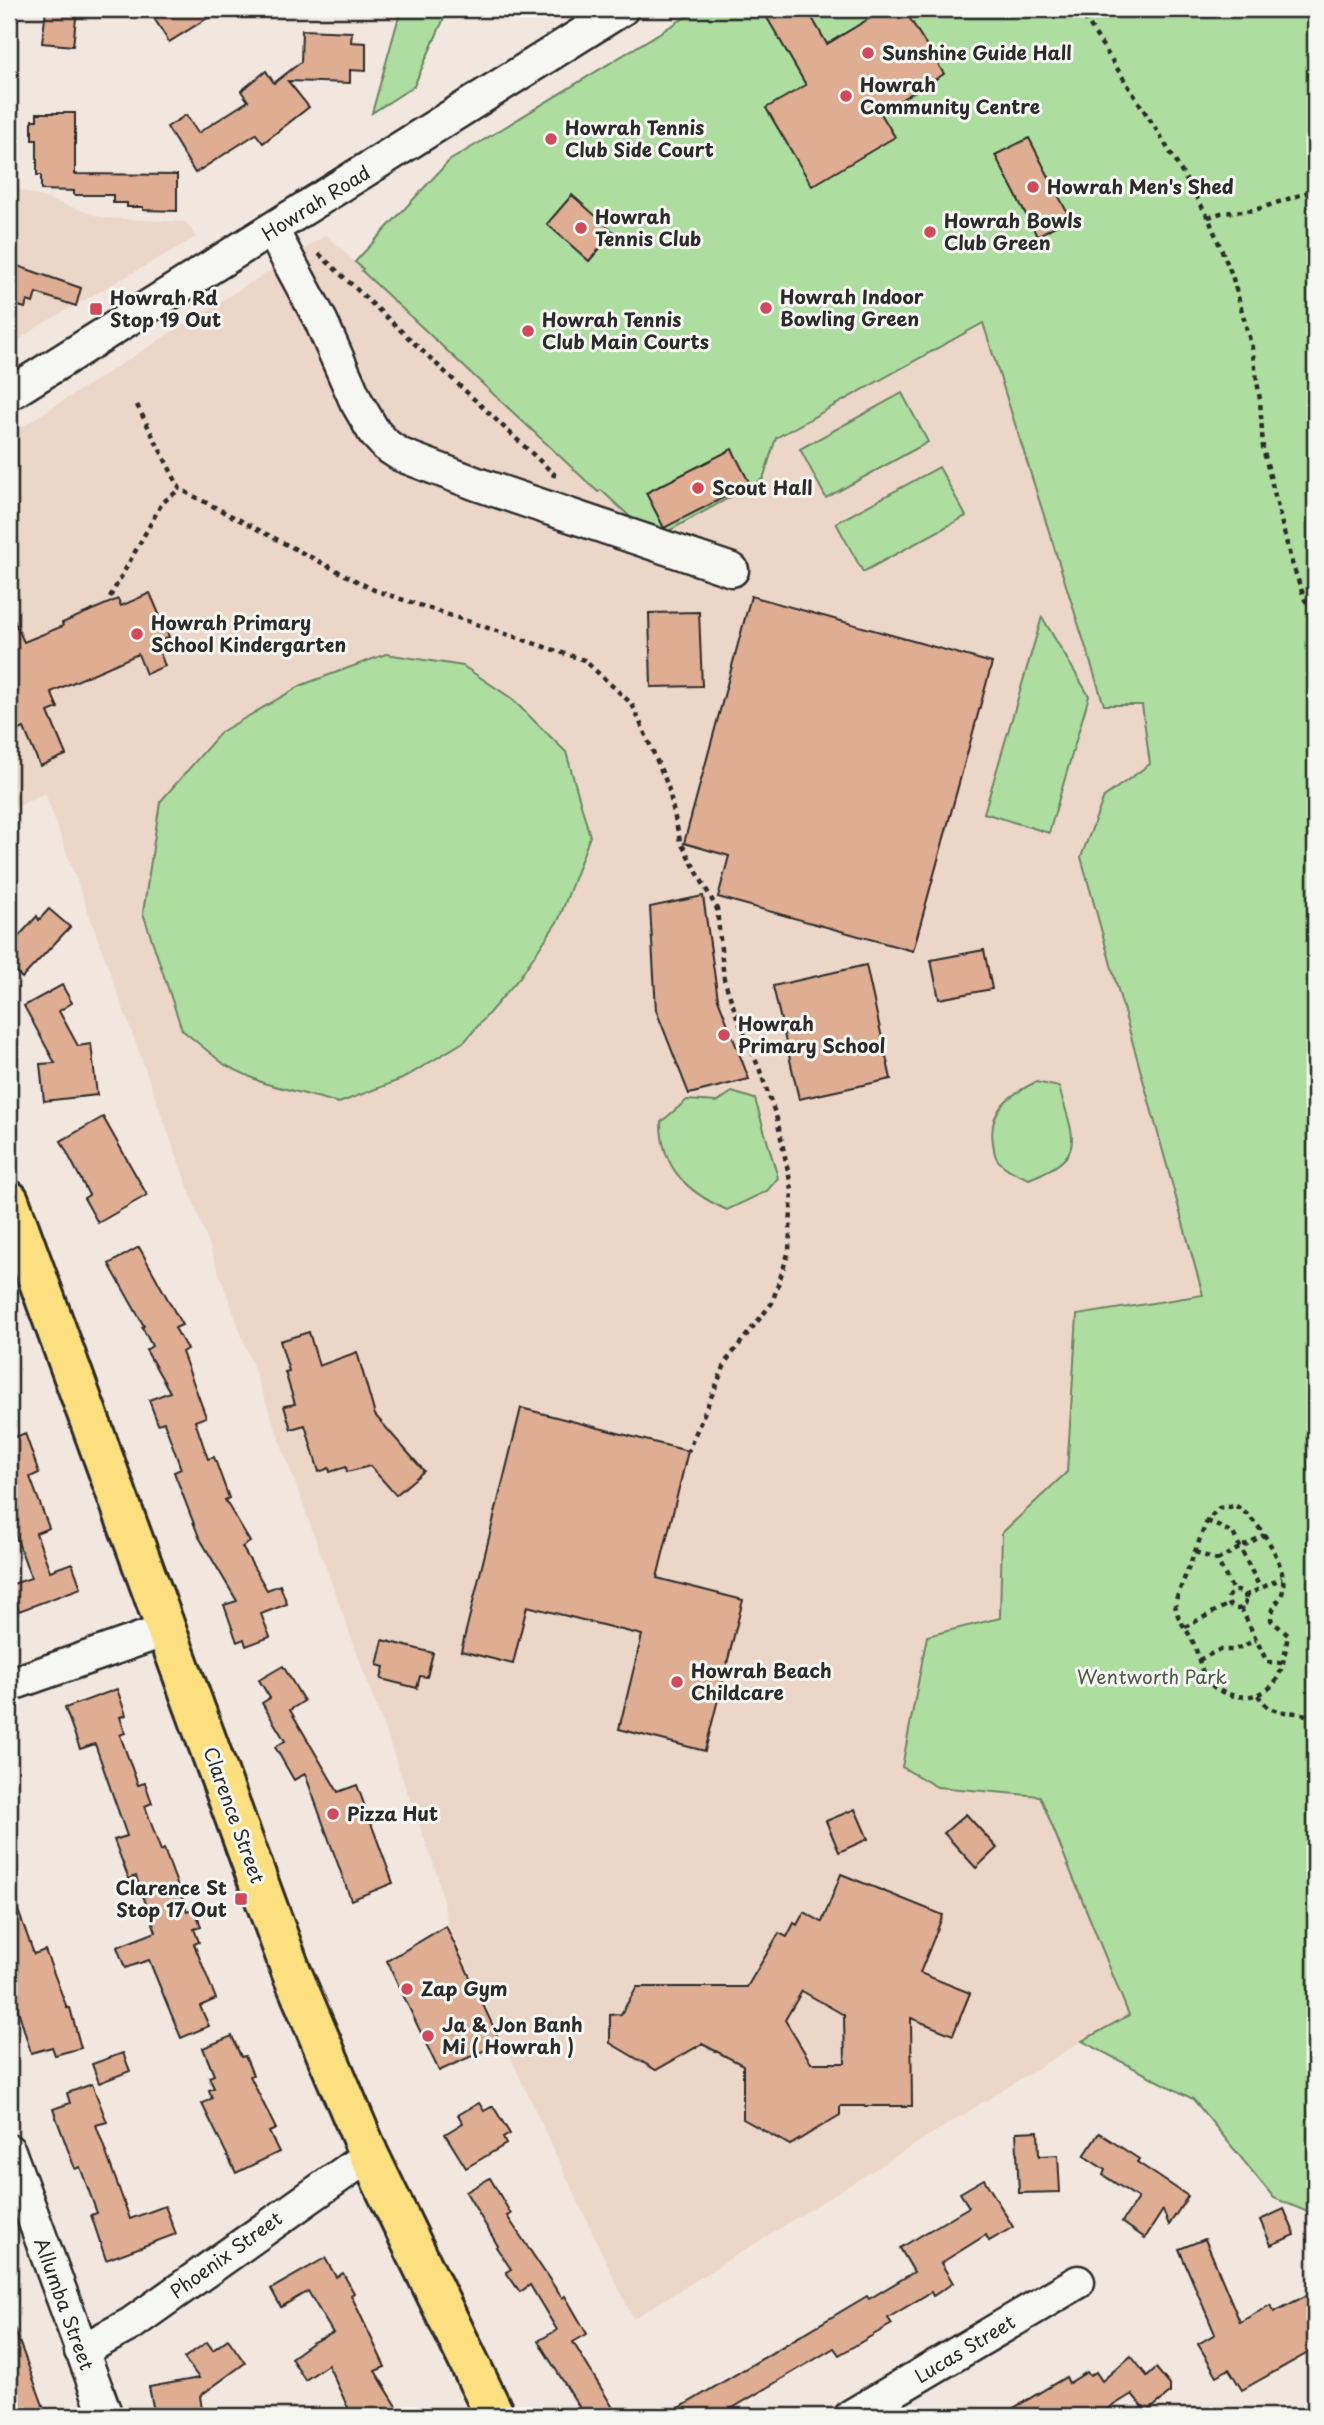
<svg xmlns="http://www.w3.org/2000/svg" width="1324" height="2425" font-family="'Playpen Sans',sans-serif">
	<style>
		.built { fill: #ecd6c8 }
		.green { fill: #adde9f; stroke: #6c8465; stroke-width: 2 }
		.building { fill: #dfad92; stroke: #2b2b2b; stroke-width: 2; fill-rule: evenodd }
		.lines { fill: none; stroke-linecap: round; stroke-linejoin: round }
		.minor-casing { stroke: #2b2b2b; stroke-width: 37 }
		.major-casing { stroke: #2b2b2b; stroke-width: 44 }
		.path { stroke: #2b2b2b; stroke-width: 4.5; stroke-dasharray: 5 5; stroke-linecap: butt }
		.minor { stroke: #f6f6f2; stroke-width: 32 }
		.major { stroke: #fce080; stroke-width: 38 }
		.poi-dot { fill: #d1495b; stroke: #f6f6f2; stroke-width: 2.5 }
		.labels { text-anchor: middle; stroke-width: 6; stroke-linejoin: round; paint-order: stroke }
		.poi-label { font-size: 19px; font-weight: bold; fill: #2b2b2b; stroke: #f6f6f2; text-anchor: start }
		.street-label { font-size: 19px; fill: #2b2b2b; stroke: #f6f6f2 }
		.park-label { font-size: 19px; fill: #4c5848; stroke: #f6f6f2 }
	</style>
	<rect width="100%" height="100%" fill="#f1e7df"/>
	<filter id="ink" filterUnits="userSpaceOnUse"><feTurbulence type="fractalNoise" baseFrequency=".0143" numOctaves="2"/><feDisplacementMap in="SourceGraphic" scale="14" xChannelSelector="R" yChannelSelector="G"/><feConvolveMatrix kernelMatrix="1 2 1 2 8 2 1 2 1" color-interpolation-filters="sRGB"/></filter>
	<g filter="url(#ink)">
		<g class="built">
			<path d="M9,186L104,218L186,222L196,237L44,323L9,346Z"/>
			<path d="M326,235L654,539L763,479L776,438L1004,310L1106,263L1315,1277L1077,1316L1067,1472L1002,1533L1000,1618L937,1787L1040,1796L1129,2016L1082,2041L633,2319L448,1924L437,1874L45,793L9,811V435Z"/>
		</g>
		<g class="green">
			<path d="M401,9H448L414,86L372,113Z"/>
			<path d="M699,9H1315V2215L1274,2198L1193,2099L1082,2041L1129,2015L1040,1796L937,1787L902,1767L927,1636L1000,1618L1002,1533L1067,1472L1077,1315L1203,1295L1081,857L1104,797L1150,764L1142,705H1104L983,323L776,438L763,479L654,539L601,490L598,492L362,271L363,269L355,262L449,161Z"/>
			<path d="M902,393L928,442L826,498L800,449Z"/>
			<path d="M939,467L966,516L863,572L836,523Z"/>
			<path d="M1042,617L1089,696L1049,833L984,813Z"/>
			<path d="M386,654L463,666L511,698L566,752L590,836L559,919L520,977L465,1041L402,1079L339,1103L263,1083L225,1065L182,1030L143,913L160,802L221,732L302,685Z"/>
			<path d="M1036,1082L1059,1087C1073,1138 1089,1156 1029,1179C1018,1174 1004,1169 997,1159C994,1155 994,1148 993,1143C988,1109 1009,1095 1036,1082Z"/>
			<path d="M732,1092L755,1099L778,1178L767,1191L727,1210C687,1192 661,1168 661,1122L687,1100L717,1102Z"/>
		</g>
		<g class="building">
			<path d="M46,9H77L73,46L42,43Z"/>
			<path d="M169,9H222L169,42L154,18Z"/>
			<path d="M762,9H807L827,44L885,9H904L944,74L880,112L895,137L812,186L766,108L806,85Z"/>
			<path d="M302,30L352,32L351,42L366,43V71L350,70V83L288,81L309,107L263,143L256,134L195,173L167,127L186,115L198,133L248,101L241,91L266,71L274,83L301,62Z"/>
			<path d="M37,113H75V175V174L177,175V211L143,210V207H127V203H113V195H74V191L41,190V175H37V140H32V120H37Z"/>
			<path d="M1029,138L1070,218L1037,236L995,155Z"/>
			<path d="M572,195L614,232L589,261L547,224Z"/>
			<path d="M9,263L81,288L76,306L36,293L33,303L27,301L25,308L9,303Z"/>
			<path d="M732,449L750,484L664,528L646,493Z"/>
			<path d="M150,593L169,637L156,643L165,666L146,674L138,654L51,692L58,708L48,712L66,755L40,766L24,728L9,734V610L24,642L63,626L62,623L118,599L121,606Z"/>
			<path d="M751,596L992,663L913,951L718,897L729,856L684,843Z"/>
			<path d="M699,612L702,686L651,687L649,613Z"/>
			<path d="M703,896L718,999L749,1079L689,1094L656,1010L650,907Z"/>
			<path d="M49,909L70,927L22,978L9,965V947L37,916L39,920Z"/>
			<path d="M984,950L992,989L939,999L931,960Z"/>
			<path d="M866,965L891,1079L799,1099L773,986Z"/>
			<path d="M62,985L72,1003L59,1011L78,1046L91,1044L97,1095L44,1101L40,1064L55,1063L24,1006Z"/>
			<path d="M103,1117L147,1195L98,1223L84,1198L89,1195L61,1141Z"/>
			<path d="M139,1247L182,1325L175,1328L187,1349L182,1352L206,1417L195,1421L208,1459L214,1457L229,1498L225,1500L250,1542L242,1547L267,1590L280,1585L287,1604L261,1614L270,1637L246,1646L244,1639L237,1642L224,1605L237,1601L199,1537L174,1472L181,1469L164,1422L158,1424L149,1400L170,1392L146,1350L152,1346L142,1327L144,1326L109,1264Z"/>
			<path d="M309,1332L319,1366L357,1352L375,1415L424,1471L396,1495L370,1466L347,1472L346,1467L330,1472L329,1468L319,1472L305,1425L291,1429L284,1406L295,1404L285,1372L289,1371L280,1341Z"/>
			<path d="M521,1408L688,1451L657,1578L743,1600L705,1751L619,1729L642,1635L527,1606L513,1664L461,1651Z"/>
			<path d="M9,1425H11L16,1437L25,1433L39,1473L30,1477L49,1528L36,1533L50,1571L72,1563L81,1588L19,1611L10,1585L31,1578L9,1517Z"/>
			<path d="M383,1640L433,1653L427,1677L420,1676L417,1688L381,1679L384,1667L377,1665Z"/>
			<path d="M283,1666L304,1701L290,1710L338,1792L357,1785L393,1883L351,1900L305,1774L294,1780L275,1747L285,1741L262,1703L270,1698L259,1680Z"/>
			<path d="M117,1689L126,1715L120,1717L125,1733L120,1735L138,1785L145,1783L152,1803L145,1806L161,1851L164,1849L187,1911L195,1908L201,1927L194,1929L199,1942L194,1944L216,1999L200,2006L209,2026L181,2038L149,1960L125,1968L117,1947L156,1932L136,1876L129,1879L114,1840L127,1836L95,1744L80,1749L65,1708Z"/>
			<path d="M855,1809L868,1839L839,1852L826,1821Z"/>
			<path d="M966,1814L997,1848L976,1868L944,1833Z"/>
			<path d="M841,1874L943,1915L920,1973L970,1993L953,2035L911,2018L912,2106H840V2115L790,2145L743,2119V2065L702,2044L656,2070L610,2043V2015L621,2014L637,1987H747L779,1933L787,1937L794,1923L797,1925L804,1912L822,1922ZM802,1991L844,2015L845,2063H811L785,2020Z"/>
			<path d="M9,1891H11L34,1954L45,1950L67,2008H70L81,2048L55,2055L52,2047L31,2053L13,1993L9,1995Z"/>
			<path d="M446,1926L501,2043L439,2071L387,1961Z"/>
			<path d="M232,2036L241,2057L245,2056L253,2075L250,2076L276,2129L269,2132L279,2152L236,2173L202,2104L212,2098L209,2090L214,2088L209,2077L214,2075L203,2048Z"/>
			<path d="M123,2053L130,2071L99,2083L92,2064Z"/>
			<path d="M92,2084L107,2122L96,2125L130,2219L165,2206L176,2234L106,2260L91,2215L97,2213L80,2167L75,2169L53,2109L70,2103L67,2093Z"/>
			<path d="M479,2103L484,2111L493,2106L510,2134L503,2138L506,2144L466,2168L445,2134L463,2123L458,2115Z"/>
			<path d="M1038,2131L1039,2156L1058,2155L1060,2192L1019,2193L1016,2132Z"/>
			<path d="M1099,2133L1139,2159L1137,2162L1188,2196L1169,2225L1163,2210L1145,2238L1122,2222L1138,2198L1103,2175L1105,2170L1084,2156Z"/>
			<path d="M490,2178L511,2214L507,2216L562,2298L565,2296L587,2334L573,2342L618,2416H585L538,2341L557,2330L530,2285L520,2292L506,2272L511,2269L496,2247L498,2246L466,2192Z"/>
			<path d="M984,2179L1013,2227L989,2241L986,2235L941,2263L953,2283L933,2296L931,2292L888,2318L892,2324L839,2355L834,2348L719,2416H666L867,2296L869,2299L914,2272L900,2248L969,2207L960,2193Z"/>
			<path d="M1284,2209L1295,2235L1271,2245L1260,2220Z"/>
			<path d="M1205,2239L1240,2322L1270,2305L1274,2312L1315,2291V2349L1242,2390L1229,2369L1217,2376L1198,2344L1215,2334L1179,2249Z"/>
			<path d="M325,2258L336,2277L343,2273L354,2293L351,2295L385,2367L375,2371L398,2408L384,2416H352L328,2365L305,2380L291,2358L313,2342L333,2333L308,2291L281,2307L271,2289Z"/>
			<path d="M9,2317H10L47,2416H22L9,2383Z"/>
			<path d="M228,2339L245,2363L200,2396L203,2416H155L149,2387L199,2378L184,2358L207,2342L213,2350Z"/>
			<path d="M1131,2356L1147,2376L1156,2368L1170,2385V2393L1147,2412L1132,2394L1096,2416H1000L1066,2377L1069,2383L1087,2372L1090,2376L1096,2372L1102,2381Z"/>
		</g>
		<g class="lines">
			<defs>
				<g id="minor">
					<path d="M272,230L321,321L356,401L374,432L387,446L401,455L477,484L732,570"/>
					<path d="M9,394L622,9"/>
					<path d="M9,1685L166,1630"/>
					<path d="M9,2151L106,2416"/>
					<path d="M81,2351L131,2324L369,2155"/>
					<path d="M851,2416L1078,2282"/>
				</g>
				<path id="major" d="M9,1200L291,1971L369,2155L495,2416"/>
			</defs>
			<use href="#minor" class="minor-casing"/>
			<use href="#major" class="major-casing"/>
			<g class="path">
				<path d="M1079,9L1161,137L1208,217L1232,275L1252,348L1260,400L1263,448L1291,560L1305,600L1315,613"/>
				<path d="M1208,217L1221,213L1255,210L1315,190"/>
				<path d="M319,254L554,474L553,480"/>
				<path d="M137,405L180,489L374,590L584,660L632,704L668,786L680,841L717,909L724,979L738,1020L759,1068L777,1119L792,1190L789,1251L772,1303L727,1360L688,1451"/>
				<path d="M110,597L162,503L180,489"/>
				<path d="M1236,1506C1258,1519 1287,1563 1283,1590C1281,1602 1272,1602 1271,1620L1288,1635C1285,1650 1284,1669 1275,1682C1260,1703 1223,1700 1208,1681C1199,1670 1199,1653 1192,1640C1185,1625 1176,1620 1175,1602L1207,1521L1219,1508Z"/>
				<path d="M1207,1521L1233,1533L1260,1588"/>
				<path d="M1195,1552L1217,1560L1234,1592"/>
				<path d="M1217,1560L1264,1535"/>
				<circle cx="1237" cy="1600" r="9"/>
				<path d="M1245,1596L1282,1578"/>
				<path d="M1241,1608L1267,1662L1283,1663"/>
				<path d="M1185,1627L1229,1604"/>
				<path d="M1199,1660L1219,1650H1234L1256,1640"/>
				<path d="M1258,1695C1273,1721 1292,1706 1315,1719"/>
			</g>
			<use href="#minor" class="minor"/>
			<use href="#major" class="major"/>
		</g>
	</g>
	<g class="poi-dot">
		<circle cx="868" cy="53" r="7"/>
		<circle cx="846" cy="96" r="7"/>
		<circle cx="551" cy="139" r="7"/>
		<circle cx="1033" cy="187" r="7"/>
		<circle cx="581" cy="228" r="7"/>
		<circle cx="930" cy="232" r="7"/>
		<circle cx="766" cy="308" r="7"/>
		<rect x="89" y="302" width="14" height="14" rx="3.5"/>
		<circle cx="528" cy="331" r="7"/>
		<circle cx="698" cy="488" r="7"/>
		<circle cx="137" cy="634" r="7"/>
		<circle cx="724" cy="1035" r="7"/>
		<circle cx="677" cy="1682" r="7"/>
		<circle cx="333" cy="1814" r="7"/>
		<rect x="234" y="1892" width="14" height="14" rx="3.5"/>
		<circle cx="407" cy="1989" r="7"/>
		<circle cx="428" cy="2036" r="7"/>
	</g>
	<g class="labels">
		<g class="poi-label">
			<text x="882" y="60">Sunshine Guide Hall</text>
			<text x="860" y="92">Howrah<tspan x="860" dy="22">Community Centre</tspan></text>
			<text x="565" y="135">Howrah Tennis<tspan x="565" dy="22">Club Side Court</tspan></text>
			<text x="1047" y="194">Howrah Men's Shed</text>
			<text x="595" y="224">Howrah<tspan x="595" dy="22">Tennis Club</tspan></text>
			<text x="944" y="228">Howrah Bowls<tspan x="944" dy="22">Club Green</tspan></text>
			<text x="780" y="304">Howrah Indoor<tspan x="780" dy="22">Bowling Green</tspan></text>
			<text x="110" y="305">Howrah Rd<tspan x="110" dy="22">Stop 19 Out</tspan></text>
			<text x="542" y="327">Howrah Tennis<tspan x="542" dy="22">Club Main Courts</tspan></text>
			<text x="712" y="495">Scout Hall</text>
			<text x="151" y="630">Howrah Primary<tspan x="151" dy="22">School Kindergarten</tspan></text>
			<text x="738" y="1031">Howrah<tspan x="738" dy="22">Primary School</tspan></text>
			<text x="691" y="1678">Howrah Beach<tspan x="691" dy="22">Childcare</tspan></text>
			<text x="347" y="1821">Pizza Hut</text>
			<text x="227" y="1895" text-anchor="end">Clarence St<tspan x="227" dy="22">Stop 17 Out</tspan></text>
			<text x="421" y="1996">Zap Gym</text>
			<text x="442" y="2032">Ja &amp; Jon Banh<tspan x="442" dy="22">Mi ( Howrah )</tspan></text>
		</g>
		<g class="street-label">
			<text transform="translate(316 203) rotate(-32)" y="7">Howrah Road</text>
			<text transform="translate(234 1815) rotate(70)" y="7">Clarence Street</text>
			<text transform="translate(226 2255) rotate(-36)" y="7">Phoenix Street</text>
			<text transform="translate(64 2304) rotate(70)" y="7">Allumba Street</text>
			<text transform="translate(965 2349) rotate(-31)" y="7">Lucas Street</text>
		</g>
		<g class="park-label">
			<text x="1152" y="1684">Wentworth Park</text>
		</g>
	</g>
	<rect width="1324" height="2425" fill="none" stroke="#f6f6f2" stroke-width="35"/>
	<rect x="18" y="18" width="1289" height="2390" fill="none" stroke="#2b2b2b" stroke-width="2.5" filter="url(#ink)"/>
</svg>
